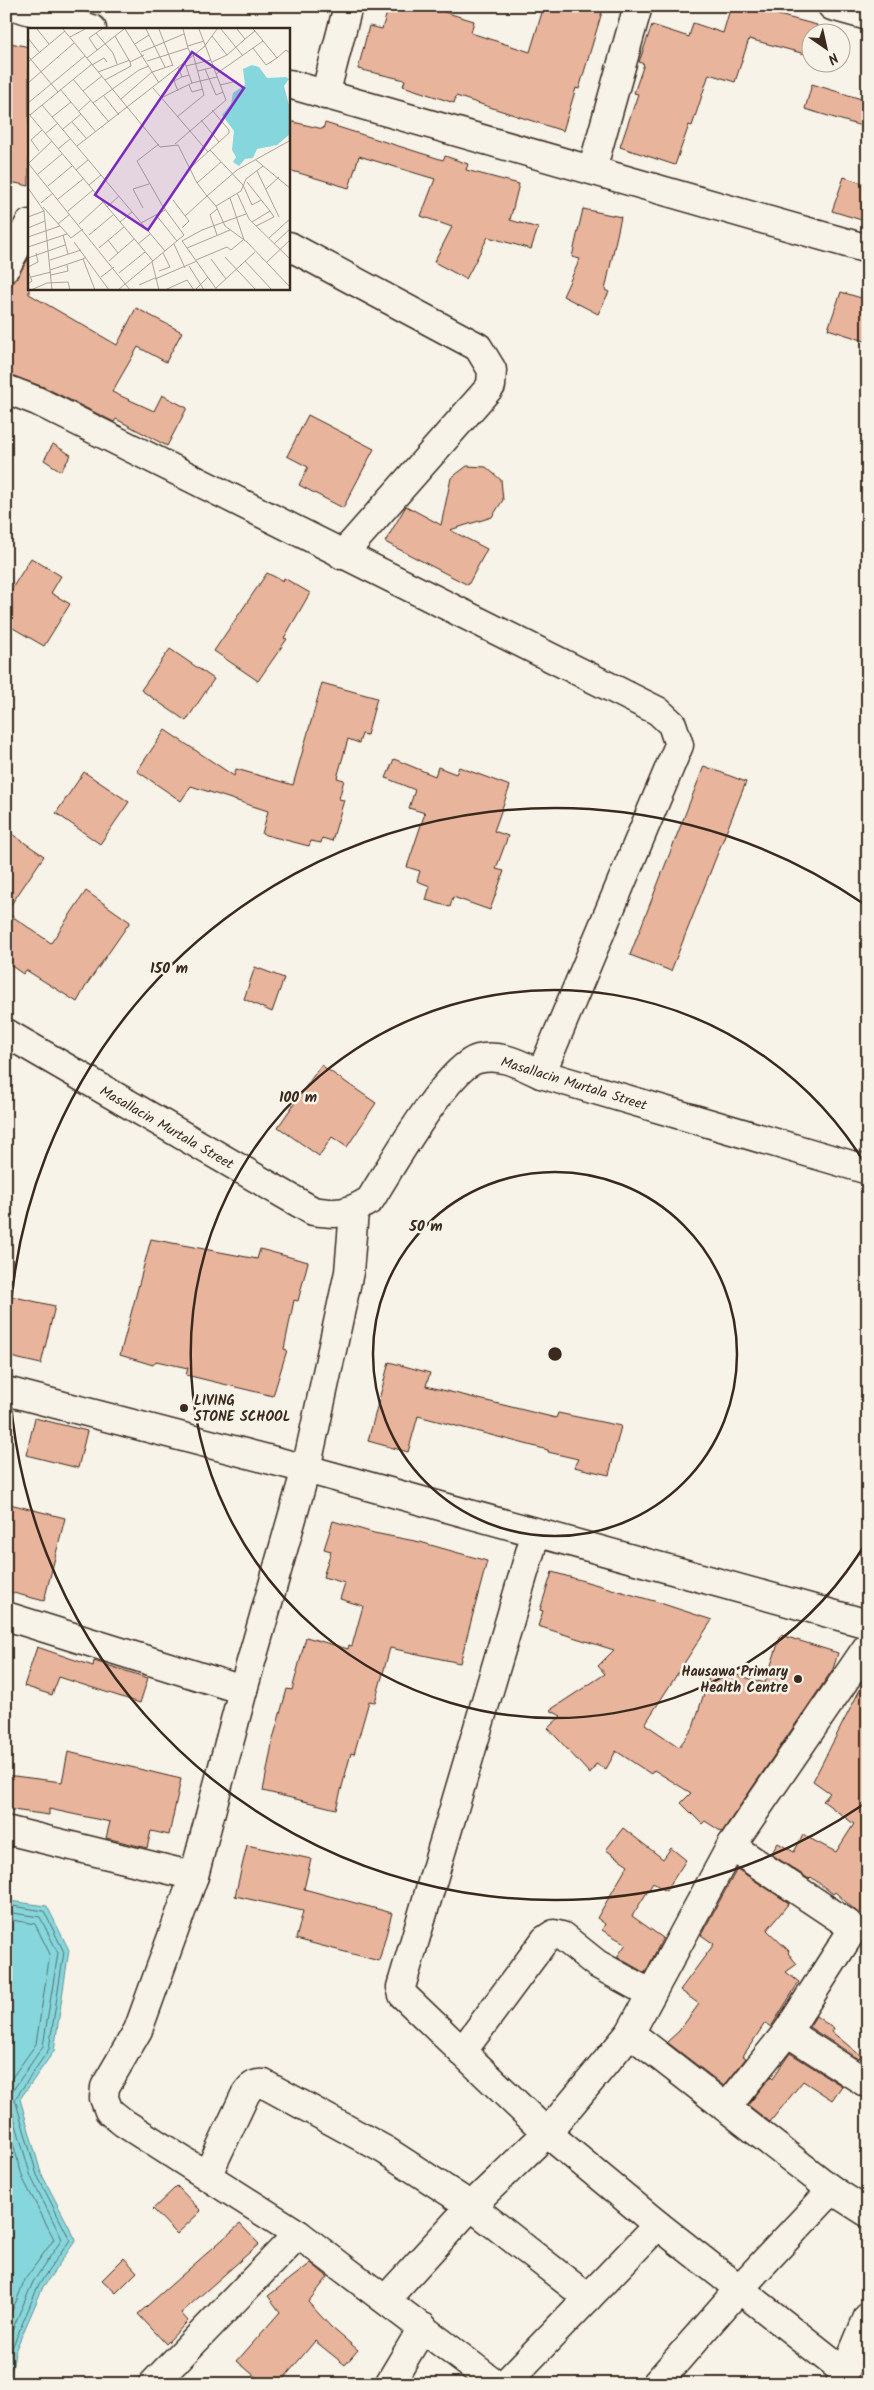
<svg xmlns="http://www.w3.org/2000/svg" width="874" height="2390" font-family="Kalam,sans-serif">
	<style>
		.water { fill: #86d7dd; stroke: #689291 }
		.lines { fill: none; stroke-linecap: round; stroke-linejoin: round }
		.shore { stroke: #596f6a; stroke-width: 1 }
		.building { fill: #e9b49c; stroke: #3b2a1e }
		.minor-casing { stroke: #3b2a1e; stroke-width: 31 }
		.minor { stroke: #f7f3e8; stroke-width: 28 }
		.ring { fill: none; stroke: #3b2a1e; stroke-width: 2.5 }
		.poi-dot { fill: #3b2a1e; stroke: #f7f3e8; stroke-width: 2 }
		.labels { text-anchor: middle; stroke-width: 5; stroke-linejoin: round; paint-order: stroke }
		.street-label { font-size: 14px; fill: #3b2a1e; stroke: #f7f3e8 }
		.poi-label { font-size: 14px; font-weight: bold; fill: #3b2a1e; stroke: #f7f3e8; text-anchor: start }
		.inset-road { fill: none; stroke: #aca397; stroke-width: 1 }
		.view { fill: #7b2cbf; fill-opacity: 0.15; stroke: #7b2cbf; stroke-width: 2.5 }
		.inset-edge { fill: none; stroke: #3b2a1e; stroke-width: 2.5 }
		.centre { fill: #3b2a1e; stroke: #f7f3e8; stroke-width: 2.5 }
		.ring-label { font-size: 15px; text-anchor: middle; font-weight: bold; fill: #3b2a1e; stroke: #f7f3e8; stroke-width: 5; stroke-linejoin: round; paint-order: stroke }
	</style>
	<rect width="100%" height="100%" fill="#f7f3e8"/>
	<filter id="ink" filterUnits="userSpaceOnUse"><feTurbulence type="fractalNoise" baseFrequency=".02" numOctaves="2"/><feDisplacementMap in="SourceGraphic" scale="10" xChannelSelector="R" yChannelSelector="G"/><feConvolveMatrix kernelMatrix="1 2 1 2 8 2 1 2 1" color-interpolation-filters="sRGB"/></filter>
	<g filter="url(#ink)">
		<path class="water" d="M6,1898L9,1901L47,1906L69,1950L54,2051L20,2099L41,2173L76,2240L43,2287L16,2349L9,2384H6Z"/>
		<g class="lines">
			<g class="shore">
				<path d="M6,1905L44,1911L64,1952L49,2049L15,2099L37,2175L70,2240L39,2284L12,2348L6,2371"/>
				<path d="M6,1912L40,1917L58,1953L43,2046L11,2093L9,2100L31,2177L62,2239L33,2282L6,2344"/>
				<path d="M6,1919L35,1924L50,1954L36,2044L6,2086"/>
				<path d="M6,2118L23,2179L54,2239L26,2278L6,2325"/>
			</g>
		</g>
		<g class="building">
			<path d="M389,6H424L474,21L471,33L530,52L544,6H585L602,12L579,89L576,88L563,131L456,96L454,103L403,86L405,80L358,69L369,26L382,29Z"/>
			<path d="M731,6H744L817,25L815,32H812L809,55L749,39L735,82L709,74L692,126L689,125L675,165L620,147L638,94L634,93L644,64L639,62L652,25L689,37L693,23L723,33Z"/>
			<path d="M6,42L29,47V186L6,181Z"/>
			<path d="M812,84L868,101V128L805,109Z"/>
			<path d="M289,121L323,129L325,123L443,160L445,156L468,164L466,170L519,184L510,220L538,228L531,249L488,237L466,279L434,262L452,227L421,216L435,179L359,156L349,188L289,170Z"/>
			<path d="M844,177L868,185V222L832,211Z"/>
			<path d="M583,209L621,217L605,290L609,292L598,314L563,296L580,259L572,257Z"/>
			<path d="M29,258V294L117,345L136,308L182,332L166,362L138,347L112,392L154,411L162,395L187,408L167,446L116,419L114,422L44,387L6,374V293Z"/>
			<path d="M841,292L868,300V342L828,329Z"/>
			<path d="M308,415L374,449L343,508L299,485L308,467L287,456Z"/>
			<path d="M53,444L71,455L61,471L44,460Z"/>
			<path d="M467,466L486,467L501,480L503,500L492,517L450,530L487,549L468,585L385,542L406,506L441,525L451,478Z"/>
			<path d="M31,558L61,576L51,593L70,604L44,646L6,624V598Z"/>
			<path d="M267,573L283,581L284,578L310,593L284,638L287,639L258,681L214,651Z"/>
			<path d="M170,649L214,679L186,721L141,690Z"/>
			<path d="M322,683L377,698L367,735L362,734L359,743L348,739L337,778L344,780L339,799L344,800L332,841L322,838L321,843L311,841L309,846L262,834L268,811L191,786L181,801L137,771L165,730L234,776L236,769L293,785Z"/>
			<path d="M394,759L435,776L438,767L456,774L459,767L510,786L494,831L508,836L496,869L504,871L490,910L453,897L450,907L426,900L430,886L417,881L420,871L407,867L425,813L409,808L415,790L386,778Z"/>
			<path d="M704,766L746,782L671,971L630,955Z"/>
			<path d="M84,772L129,802L100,844L56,813Z"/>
			<path d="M6,830L44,856L6,912Z"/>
			<path d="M86,891L130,922L87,984L77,1002L26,970L23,974L6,962V912L51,943Z"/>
			<path d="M255,967L284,978L272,1012L244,999Z"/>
			<path d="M321,1065L376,1103L347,1147L332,1137L319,1156L278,1127Z"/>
			<path d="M151,1239L257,1259L260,1249L308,1262L298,1301L294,1300L284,1349L287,1350L273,1396L186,1375L188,1368L156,1361L153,1365L120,1355Z"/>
			<path d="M6,1295L55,1306L41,1364L6,1356Z"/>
			<path d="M389,1362L430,1373L426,1386L556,1418L558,1413L621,1426L609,1475L574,1467L578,1459L548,1452V1450L418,1416L408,1452L368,1441Z"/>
			<path d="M35,1418L87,1431L78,1468L26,1455Z"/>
			<path d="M6,1503L65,1518L44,1601L6,1591Z"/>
			<path d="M333,1521L374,1533L420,1542L487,1561L460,1663L390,1648L375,1702L369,1701L354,1754L351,1753L336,1809L263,1791L273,1739L287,1689L292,1690L306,1637L348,1649L349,1645L352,1646L363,1606L340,1599L345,1583L323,1577L331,1551L324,1549Z"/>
			<path d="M552,1572L654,1601L712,1620L645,1724L679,1747L693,1728L712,1668L765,1683L781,1635L838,1653L833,1669L722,1832L705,1821L702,1824L681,1803L691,1793L654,1770L651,1774L616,1751L606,1769L596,1764L590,1774L548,1728L561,1716L550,1710L605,1674L598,1666L614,1650L538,1626L543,1611L540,1610Z"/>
			<path d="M37,1647L93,1666L94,1661L148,1678L140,1703L59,1677L52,1695L24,1686Z"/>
			<path d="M868,1674V1922L835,1892L833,1894L811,1877L809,1879L771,1854L778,1843L794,1852L803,1835L836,1852L854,1824L823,1801L830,1793L813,1781Z"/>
			<path d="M68,1752L181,1779L169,1835L151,1831L147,1848L106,1838L110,1822L49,1809V1815L6,1809V1775L62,1782Z"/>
			<path d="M623,1828L663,1859L671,1848L686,1860L666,1891L653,1883L632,1916L663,1938L645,1973L617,1957L626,1944L602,1930L605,1924L597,1918L628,1865L606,1850Z"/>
			<path d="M247,1845L311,1859L304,1889L392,1913L379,1961L296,1939L303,1911L235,1896Z"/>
			<path d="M737,1869L789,1903L767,1930L789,1951L788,1953L797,1964L786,1972L799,1982L771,2027L765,2023L743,2056L746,2058L724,2086L667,2042L679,2031L699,2004L680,1990L714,1944L701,1935Z"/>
			<path d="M816,2016L834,2029L832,2032L861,2056L859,2059L809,2027Z"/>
			<path d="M790,2053L842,2086L832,2100L803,2081L770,2122L748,2105L771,2076L773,2078Z"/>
			<path d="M177,2186L201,2211L177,2234L153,2209Z"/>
			<path d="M240,2224L259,2244L181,2313L188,2321L166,2344L138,2314Z"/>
			<path d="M124,2258L137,2272L116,2293L102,2280Z"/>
			<path d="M311,2263L328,2277L308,2302L331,2327L358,2350L345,2365L315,2341L279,2384H264L237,2361L280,2312L268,2296Z"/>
		</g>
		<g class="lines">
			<defs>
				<g id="minor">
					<path d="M14,6L92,29"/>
					<path d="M832,6L868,16"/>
					<path d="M289,84L868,249"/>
					<path d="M325,95L348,6"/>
					<path d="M592,170L638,6"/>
					<path d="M289,246L478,347L492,370L491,386L342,555"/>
					<path d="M6,267L29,224"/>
					<path d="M6,389L37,401L658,711L672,724L679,745L541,1074"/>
					<path d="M6,1033L313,1211C338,1215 348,1214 370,1200C389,1170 447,1067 478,1059C501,1053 521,1065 541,1074L868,1170"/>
					<path d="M354,1211L349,1272L306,1469L243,1690L194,1876L138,2030L105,2087L104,2098L109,2111L124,2123L298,2234L496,2384"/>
					<path d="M6,1391L306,1469L868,1624"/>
					<path d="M536,1532L401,1987L403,1995L547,2133L658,2225L845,2372"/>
					<path d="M6,1616L243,1690"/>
					<path d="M6,1830L194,1876"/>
					<path d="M731,1846L848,1924L852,1931L787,2032"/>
					<path d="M630,2033L832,2190"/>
					<path d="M462,2052L545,1940L554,1934L562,1936L597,1964L651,1994"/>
					<path d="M726,2108L787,2032L868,2084"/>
					<path d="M207,2176L245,2095C250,2087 254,2083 264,2084L385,2150L471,2206L588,2298"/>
					<path d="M386,2299L471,2206L547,2133L630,2033L731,1846L868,1646"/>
					<path d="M153,2384L298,2234"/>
					<path d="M389,2384L423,2327"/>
					<path d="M505,2384L658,2225"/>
					<path d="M656,2384L739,2289L832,2190L868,2213"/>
					<path d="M840,2384L868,2317"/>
				</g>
			</defs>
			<use href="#minor" class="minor-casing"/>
			<use href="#minor" class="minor"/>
		</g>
	</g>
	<g class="ring">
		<circle cx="555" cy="1354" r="182"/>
		<path d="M867 1541A364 364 0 1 1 867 1167"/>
		<path d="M864 1804A546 546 0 1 1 864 904"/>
	</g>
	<g class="poi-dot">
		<circle cx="184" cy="1408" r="5"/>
		<circle cx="798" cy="1679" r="5"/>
	</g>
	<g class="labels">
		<g class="street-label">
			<text transform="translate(574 1083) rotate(17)" y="5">Masallacin Murtala Street</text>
			<text transform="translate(167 1127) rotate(30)" y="5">Masallacin Murtala Street</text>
		</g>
		<g class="poi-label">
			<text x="194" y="1405">LIVING<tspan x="194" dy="16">STONE SCHOOL</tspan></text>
			<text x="788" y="1676" text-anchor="end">Hausawa Primary<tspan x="788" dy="16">Health Centre</tspan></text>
		</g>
	</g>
	<g transform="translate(28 28)">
		<rect width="262" height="262" fill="#f7f3e8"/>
		<path d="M224,37L231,39L239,50L258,49L261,51L256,58L262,81V106L249,117L229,121L225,130L217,131L211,138L205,134L208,129L204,122L206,103L194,87L203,76L205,65L217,57L215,41Z" fill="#86d7dd"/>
		<path class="inset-road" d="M9,1L21,16M35,1L132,119L150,117L169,155L179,168L209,142L263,112M74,1L68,5L85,25L89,36M97,1L131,55M118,1L132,29L160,20L163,27M131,1L145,38M155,1L160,20M193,1L215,28M209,1L217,11L227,3L225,1M227,3L249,30L258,22L263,26M68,5L61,10L69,22M87,8L102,34L116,27M184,8L199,27L217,11M42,9L57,1M0,10L11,24M107,16L121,7M160,18L176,13M225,20L238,37L249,30M113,24L156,6M0,28L30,64M59,30L96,1M119,33L132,29L137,39M156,33L158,38L183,32M0,34L37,3M184,34L199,27M64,37L76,30L79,34M158,38L164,55M150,39L154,49L161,47M177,41L188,67L195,64M170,43L186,39M70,44L102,32M188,46L235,13M45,51L81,94M77,52L103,38L102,34M0,55L46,15M161,57L164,64L175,61M192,57L209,53M125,60L180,124M32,61L68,104M55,63L74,48M150,63L146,53L154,49M76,68L91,87M133,70L164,55L189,49M93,71L124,44L145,37M0,75L57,28M65,75L111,42L121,38M14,77L137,223M51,83L63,72M0,85L125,233M2,87L64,36M24,89L43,74M149,89L176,67L165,26M173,92L191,114M44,94L59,111M35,101L53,86M17,106L30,95M147,116L198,72L171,1M49,118L176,19L189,1M30,121L42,111M182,122L215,157L224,177L233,172M11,123L3,112L14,102M228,132L263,161M0,135L102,262M1,135L24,113M161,141L201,105V102L184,82M48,142L60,132M229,143L251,189M10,146L34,126M219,154L242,183L224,194M169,155L193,134M61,157L73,147M20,158L44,138M0,160L16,183L24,262M238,161L251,149M209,165L221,191L263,232M202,170L216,212M30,171L55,151M145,172L161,193L154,200M13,175L25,165M188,178L213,163L218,151L235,138M15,179L43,210L55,201M79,179L91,168M115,180L105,161L121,156M189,181L182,187L189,207M40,183L65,162M128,187L149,213M157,188L179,168L188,178L197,198L219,214L263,260M0,189L16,183M92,194L104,184M113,195L137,182M30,196L42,186M51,196L75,174M228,198L246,189L242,183M0,200L17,193M35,207L40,226M61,207L85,187M0,209L32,198M241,210L263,190M80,212L90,225M154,213L174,202L218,186M154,213L189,262M46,214L81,262M110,216L122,206M146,216L157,240M246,216L263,200M0,219L39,206M71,220L96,199M159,220L202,202M58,229L55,231L67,262M197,229L228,262M0,230L37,217M183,231L198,251M22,232L53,222M168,232L199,219L203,222L215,212M81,233L106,211M217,233L244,262M124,234L131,262M238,235L263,211M161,238L176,262M0,239L10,234L8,225M22,242L55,231M0,243L4,253L0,256M131,243L142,239L135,225M91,245L117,224M23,247L40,243L39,237M3,249L23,244M73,249L86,239M127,251L169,233M111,257L127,250M188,260L227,224M3,262L19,255L40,254L42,262M90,262L156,207L134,177L109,133L131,116M137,262L159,252L166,262M167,262L180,249"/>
		<path class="view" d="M164,24L216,60L120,202L67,167Z"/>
		<rect width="262" height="262" class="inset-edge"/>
	</g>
	<circle cx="555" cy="1354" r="8" class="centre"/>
	<g class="ring-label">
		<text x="169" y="973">150 m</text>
		<text x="298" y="1102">100 m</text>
		<text x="426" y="1231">50 m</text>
	</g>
	<rect width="874" height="2390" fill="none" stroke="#f7f3e8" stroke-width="25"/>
	<rect x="12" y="12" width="849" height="2365" fill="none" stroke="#3b2a1e" stroke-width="2" filter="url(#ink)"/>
	<g transform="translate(826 48) rotate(146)"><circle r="24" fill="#f7f3e8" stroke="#aca397"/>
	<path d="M0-4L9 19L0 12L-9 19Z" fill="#3b2a1e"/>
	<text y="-8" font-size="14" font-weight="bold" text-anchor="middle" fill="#3b2a1e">N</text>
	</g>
</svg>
